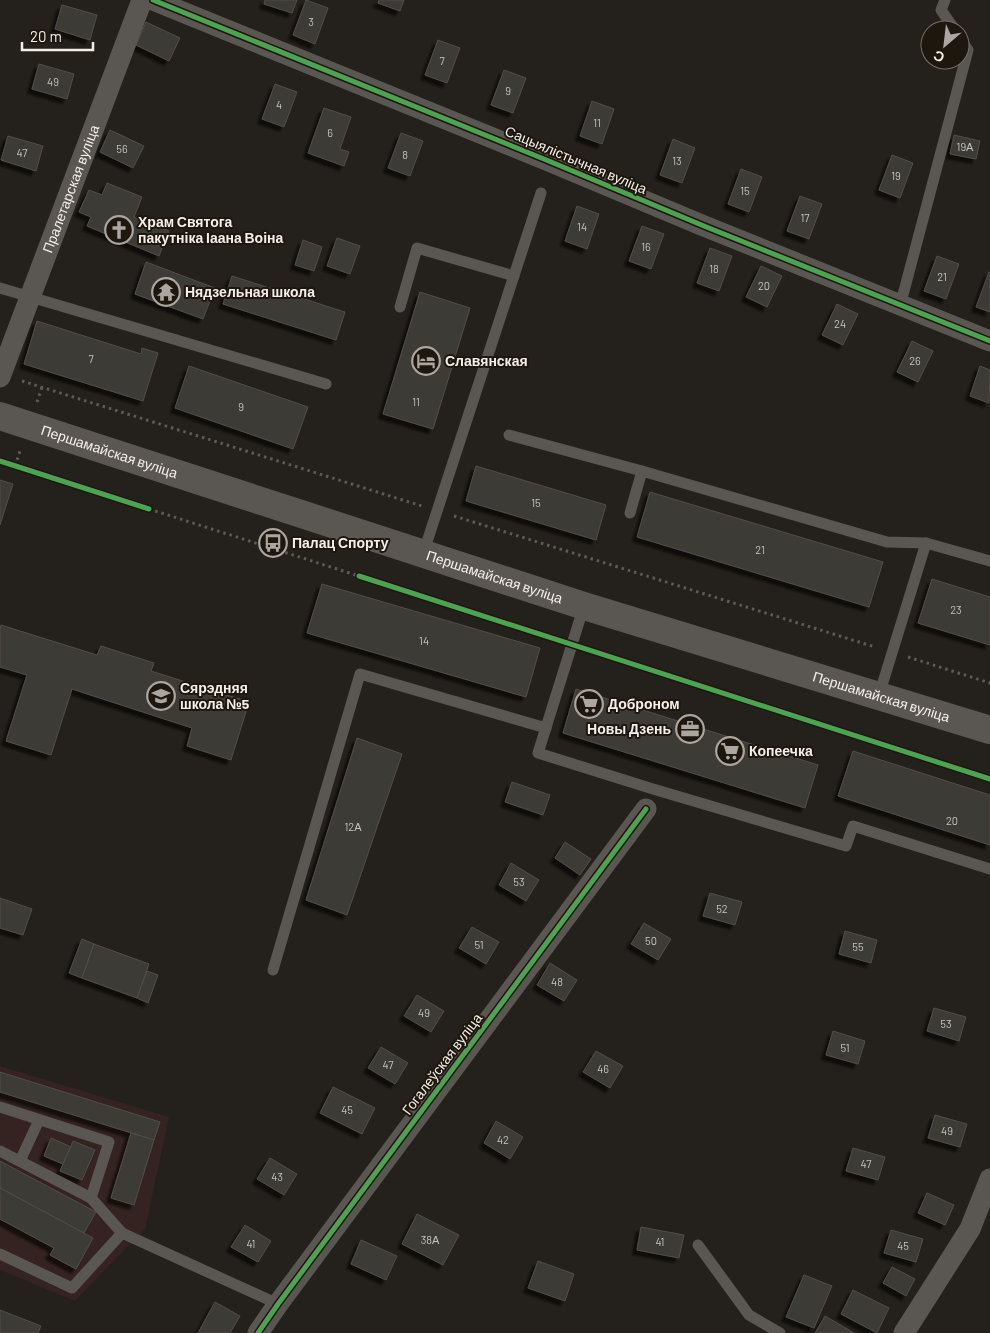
<svg xmlns="http://www.w3.org/2000/svg" width="990" height="1333" font-family="Barlow,sans-serif">
	<style>
		.industrial { fill: #342320 }
		.building { fill: #3e3a36; stroke: #514d48; filter: url(#shadow) }
		.lines { fill: none; stroke-linecap: round; stroke-linejoin: round }
		.path { stroke: #5d5b56; stroke-width: 3; stroke-dasharray: 2.5 4; stroke-linecap: butt }
		.service { stroke: #5a5753; stroke-width: 11 }
		.minor { stroke: #5a5753; stroke-width: 21 }
		.secondary { stroke: #5a5753; stroke-width: 28 }
		.cycleway-casing { stroke: #1e170e; stroke-width: 8 }
		.cycleway { stroke: #4ca352; stroke-width: 5 }
		.labels { text-anchor: middle; stroke-width: 4; stroke-linejoin: round; paint-order: stroke }
		.number-label { font-size: 11px; fill: #c6c2bc }
		.street-label { font-size: 14px; fill: #f4efe8; stroke: #1e170e }
		.poi-label { font-size: 14px; font-weight: bold; fill: #f4efe8; stroke: #1e170e; text-anchor: start }
	</style>
	<defs>
		<filter id="shadow"><feDropShadow dx="-4.5" dy="4.5" stdDeviation="1" flood-color="#0009"/></filter>
	</defs>
	<rect width="100%" height="100%" fill="#24201b"/>
	<path class="industrial" d="M0,1066L169,1117L145,1229L75,1301L0,1270Z"/>
	<g class="building">
		<path d="M265,0H297L292,13L264,4Z"/>
		<path d="M306,0L328,8L315,44L293,35Z"/>
		<path d="M379,0H404L400,11L378,3Z"/>
		<path d="M62,5L97,15L90,40L55,29Z"/>
		<path d="M146,22L180,38L169,61L136,45Z"/>
		<path d="M438,40L460,48L447,83L425,75Z"/>
		<path d="M39,64L74,74L67,99L32,89Z"/>
		<path d="M504,70L526,78L513,113L491,105Z"/>
		<path d="M275,84L297,92L284,127L262,119Z"/>
		<path d="M592,101L614,109L602,144L580,136Z"/>
		<path d="M324,108L351,117L340,149L349,152L344,166L308,153Z"/>
		<path d="M110,130L144,146L133,168L100,152Z"/>
		<path d="M401,133L423,141L410,176L388,168Z"/>
		<path d="M954,135L980,141L976,159L950,154Z"/>
		<path d="M8,136L43,146L36,171L1,160Z"/>
		<path d="M673,139L695,148L682,183L660,175Z"/>
		<path d="M892,155L913,163L900,198L879,190Z"/>
		<path d="M741,169L762,177L749,212L728,204Z"/>
		<path d="M107,183L142,197L134,217L169,231L159,256L87,226L91,217L79,212L89,190L102,195Z"/>
		<path d="M800,196L822,204L809,239L787,231Z"/>
		<path d="M577,206L599,214L587,249L565,241Z"/>
		<path d="M642,226L664,234L651,269L629,261Z"/>
		<path d="M337,238L360,246L350,274L327,266Z"/>
		<path d="M303,240L322,247L314,271L295,265Z"/>
		<path d="M710,248L732,256L719,291L697,283Z"/>
		<path d="M937,256L959,264L946,299L924,291Z"/>
		<path d="M146,262L215,288L203,319L135,294Z"/>
		<path d="M761,266L782,276L767,307L746,297Z"/>
		<path d="M989,272H990V312L976,307Z"/>
		<path d="M232,276L345,312L336,340L223,304Z"/>
		<path d="M420,292L470,308L433,429L383,414Z"/>
		<path d="M837,304L858,314L843,345L822,335Z"/>
		<path d="M37,321L141,354L142,348L158,353L143,401L24,364Z"/>
		<path d="M912,341L933,351L918,382L897,372Z"/>
		<path d="M189,366L308,407L293,449L175,408Z"/>
		<path d="M980,366L990,370L989,403L970,396Z"/>
		<path d="M476,466L606,505L596,540L466,501Z"/>
		<path d="M0,480L13,484L0,525Z"/>
		<path d="M650,492L883,562L869,607L637,537Z"/>
		<path d="M932,579L990,597V645L918,623Z"/>
		<path d="M322,584L540,648L526,697L307,633Z"/>
		<path d="M1,625L97,655L101,646L154,663L151,671L249,702L231,760L187,746L192,728L72,689L51,755L6,741L27,675L0,667V629Z"/>
		<path d="M576,689L818,765L805,808L563,733Z"/>
		<path d="M357,738L402,754L347,915L306,900Z"/>
		<path d="M853,751L990,795V845L838,796Z"/>
		<path d="M512,782L550,795L543,815L505,802Z"/>
		<path d="M565,842L591,859L580,875L555,858Z"/>
		<path d="M511,863L539,880L526,901L499,885Z"/>
		<path d="M710,893L742,902L735,925L703,916Z"/>
		<path d="M0,898L32,909L23,935L0,928Z"/>
		<path d="M644,923L671,939L658,960L631,944Z"/>
		<path d="M472,927L499,942L486,964L459,948Z"/>
		<path d="M845,931L877,940L871,963L839,954Z"/>
		<path d="M82,939L94,944L82,978L69,973Z"/>
		<path d="M94,944L149,964L137,998L82,978Z"/>
		<path d="M550,963L577,980L564,1001L537,985Z"/>
		<path d="M147,971L158,975L148,1003L137,998Z"/>
		<path d="M417,995L444,1011L431,1032L404,1016Z"/>
		<path d="M934,1008L966,1017L959,1041L927,1031Z"/>
		<path d="M833,1031L865,1041L858,1064L826,1055Z"/>
		<path d="M381,1047L408,1063L395,1084L368,1068Z"/>
		<path d="M596,1051L623,1066L610,1088L583,1072Z"/>
		<path d="M0,1072L160,1122L154,1140L0,1092Z"/>
		<path d="M333,1087L375,1108L362,1134L320,1113Z"/>
		<path d="M935,1115L967,1124L960,1147L928,1138Z"/>
		<path d="M496,1121L523,1137L510,1159L484,1143Z"/>
		<path d="M131,1133L154,1140L134,1205L111,1198Z"/>
		<path d="M51,1138L71,1147L63,1164L44,1156Z"/>
		<path d="M73,1141L95,1150L82,1180L60,1171Z"/>
		<path d="M853,1148L885,1157L878,1180L846,1171Z"/>
		<path d="M270,1158L297,1174L284,1195L257,1179Z"/>
		<path d="M0,1161L96,1212L84,1233L0,1188Z"/>
		<path d="M0,1188L93,1238L76,1269L50,1255L54,1248L0,1219Z"/>
		<path d="M927,1193L954,1205L945,1225L918,1213Z"/>
		<path d="M417,1214L459,1235L443,1265L402,1244Z"/>
		<path d="M245,1225L271,1241L258,1262L231,1247Z"/>
		<path d="M641,1227L684,1235L679,1258L637,1250Z"/>
		<path d="M891,1230L923,1239L916,1262L884,1253Z"/>
		<path d="M361,1240L397,1256L386,1280L351,1264Z"/>
		<path d="M538,1261L574,1274L565,1301L528,1288Z"/>
		<path d="M892,1267L915,1279L906,1296L883,1283Z"/>
		<path d="M804,1275L832,1286L814,1328L786,1317Z"/>
		<path d="M853,1290L889,1308L877,1333L841,1314Z"/>
		<path d="M215,1302L240,1316L230,1333H198Z"/>
		<path d="M0,1310L41,1326L38,1333H0Z"/>
		<path d="M825,1316L854,1333H815Z"/>
	</g>
	<g class="lines">
		<g class="path">
			<path d="M22,381L422,506"/>
			<path d="M37,402L42,387"/>
			<path d="M15,466L21,448"/>
			<path d="M149,509L359,576"/>
			<path d="M454,516L875,647"/>
			<path d="M908,657L990,683"/>
		</g>
		<g class="service">
			<path d="M945,0L941,10L955,30"/>
			<path d="M0,288L326,384"/>
			<path d="M900,306L968,50L960,38"/>
			<path d="M400,307L417,248L514,276"/>
			<path d="M509,435L642,471L887,542L926,543L990,561"/>
			<path d="M630,513L642,471"/>
			<path d="M423,554L541,193"/>
			<path d="M584,606L538,753L653,789L846,846L853,826L990,869"/>
			<path d="M879,695L926,543"/>
			<path d="M273,970L360,674L546,728"/>
			<path d="M0,1107L109,1142L91,1198"/>
			<path d="M0,1151L91,1198L122,1233"/>
			<path d="M20,1161L39,1120"/>
			<path d="M698,1245L749,1315L780,1333"/>
			<path d="M0,1254L72,1288L122,1233L278,1304"/>
		</g>
		<g class="minor">
			<path d="M153,0L544,159L704,226L990,341"/>
			<path id="s1" d="M0,377L142,0"/>
			<path d="M258,1333L278,1304L646,809"/>
			<path d="M904,1333L970,1229L990,1179"/>
		</g>
		<path class="secondary" id="s2" d="M0,416L584,606L990,730"/>
		<defs>
			<g id="cycleway">
				<path d="M153,0L544,159L704,226L990,341"/>
				<path d="M0,461L149,509"/>
				<path d="M359,576L990,779"/>
				<path d="M258,1333L278,1304L646,809"/>
			</g>
		</defs>
		<use href="#cycleway" class="cycleway-casing"/>
		<use href="#cycleway" class="cycleway"/>
	</g>
	<defs>
		<symbol id="church-ring" viewBox="-11 -11 22 22"><circle r="9.5" fill="#1e170e" stroke="#aba7a0" stroke-width="1.5"/><path d="M-1.2-6h2.4v3.5h3.3v2.4h-3.3V6h-2.4V-.1h-3.3v-2.4h3.3Z" fill="#aba7a0"/></symbol>
		<symbol id="temple-ring" viewBox="-11 -11 22 22"><circle r="9.5" fill="#1e170e" stroke="#aba7a0" stroke-width="1.5"/><path d="M0-6L5-2H3V0L6.5 2.5H4V6H1.5V3h-3V6H-4V2.5H-6.5L-3 0V-2H-5Z" fill="#aba7a0"/></symbol>
		<symbol id="hotel-ring" viewBox="-11 -11 22 22"><circle r="9.5" fill="#1e170e" stroke="#aba7a0" stroke-width="1.5"/><path d="M-6-4.5h1.5V1H6V5H4.5V3h-9V5H-6ZM-4 0a1.8 1.8 0 1 1 3.6 0ZM.5 0V-2.5h3Q6-2.5 6 0Z" fill="#aba7a0"/></symbol>
		<symbol id="bus-ring" viewBox="-11 -11 22 22"><circle r="9.5" fill="#1e170e" stroke="#aba7a0" stroke-width="1.5"/><path d="M-5-6H5V4H4V6H2V4H-2V6H-4V4H-5ZM-3.5-4V0h7V-4ZM-3.5 1.2v1.5H-2V1.2ZM2 1.2v1.5H3.5V1.2Z" fill="#aba7a0"/></symbol>
		<symbol id="school-ring" viewBox="-11 -11 22 22"><circle r="9.5" fill="#1e170e" stroke="#aba7a0" stroke-width="1.5"/><path d="M0-5L7-2L0 1L-7-2ZM-4 1L0 2.5L4 1V4Q0 6-4 4Z" fill="#aba7a0"/></symbol>
		<symbol id="supermarket-ring" viewBox="-11 -11 22 22"><circle r="9.5" fill="#1e170e" stroke="#aba7a0" stroke-width="1.5"/><path d="M-6-5.5h2.5l.6 2H6L4.5 2H-2.5L-4.4-4H-6ZM-1.5 3.2a1.3 1.3 0 1 0 .1 0ZM3 3.2a1.3 1.3 0 1 0 .1 0Z" fill="#aba7a0"/></symbol>
		<symbol id="office-ring" viewBox="-11 -11 22 22"><circle r="9.5" fill="#1e170e" stroke="#aba7a0" stroke-width="1.5"/><path d="M-6-3h4V-5.5h4V-3h4V5H-6ZM-1-4.5V-3h2v-1.5ZM-6 0V1H6V0Z" fill="#aba7a0"/></symbol>
	</defs>
	<g fill-rule="evenodd">
		<use href="#church-ring" x="103" y="214" width="32" height="32"/>
		<use href="#temple-ring" x="150" y="276" width="32" height="32"/>
		<use href="#hotel-ring" x="410" y="345" width="32" height="32"/>
		<use href="#bus-ring" x="257" y="527" width="32" height="32"/>
		<use href="#school-ring" x="145" y="680" width="32" height="32"/>
		<use href="#supermarket-ring" x="573" y="688" width="32" height="32"/>
		<use href="#office-ring" x="674" y="713" width="32" height="32"/>
		<use href="#supermarket-ring" x="714" y="735" width="32" height="32"/>
	</g>
	<g class="labels">
		<g class="number-label">
			<text x="311" y="26">3</text>
			<text x="442" y="65">7</text>
			<text x="53" y="86">49</text>
			<text x="508" y="95">9</text>
			<text x="279" y="109">4</text>
			<text x="597" y="127">11</text>
			<text x="330" y="137">6</text>
			<text x="965" y="151">19А</text>
			<text x="122" y="153">56</text>
			<text x="22" y="157">47</text>
			<text x="405" y="159">8</text>
			<text x="677" y="165">13</text>
			<text x="896" y="180">19</text>
			<text x="745" y="195">15</text>
			<text x="805" y="222">17</text>
			<text x="582" y="231">14</text>
			<text x="646" y="251">16</text>
			<text x="714" y="273">18</text>
			<text x="942" y="281">21</text>
			<text x="764" y="290">20</text>
			<text x="840" y="328">24</text>
			<text x="91" y="363">7</text>
			<text x="915" y="365">26</text>
			<text x="416" y="406">11</text>
			<text x="241" y="411">9</text>
			<text x="536" y="507">15</text>
			<text x="760" y="554">21</text>
			<text x="956" y="614">23</text>
			<text x="424" y="645">14</text>
			<text x="952" y="825">20</text>
			<text x="353" y="831">12А</text>
			<text x="519" y="886">53</text>
			<text x="722" y="913">52</text>
			<text x="651" y="945">50</text>
			<text x="479" y="949">51</text>
			<text x="858" y="951">55</text>
			<text x="557" y="986">48</text>
			<text x="424" y="1017">49</text>
			<text x="946" y="1028">53</text>
			<text x="845" y="1052">51</text>
			<text x="388" y="1069">47</text>
			<text x="603" y="1073">46</text>
			<text x="347" y="1114">45</text>
			<text x="947" y="1135">49</text>
			<text x="503" y="1144">42</text>
			<text x="866" y="1168">47</text>
			<text x="277" y="1181">43</text>
			<text x="430" y="1244">38А</text>
			<text x="660" y="1246">41</text>
			<text x="251" y="1248">41</text>
			<text x="903" y="1250">45</text>
		</g>
		<g class="street-label">
			<text transform="translate(576 160) rotate(23)" y="5">Сацыялістычная вуліца</text>
			<text dy="5" stroke="none"><textPath href="#s1" startOffset="201">Пралетарская вуліца</textPath></text>
			<text dy="5" stroke="none"><textPath href="#s2" startOffset="115">Першамайская вуліца</textPath></text>
			<text dy="5" stroke="none"><textPath href="#s2" startOffset="520">Першамайская вуліца</textPath></text>
			<text dy="5" stroke="none"><textPath href="#s2" startOffset="925">Першамайская вуліца</textPath></text>
			<text transform="translate(442 1064) rotate(-53)" y="5">Гогалеўская вуліца</text>
		</g>
		<g class="poi-label">
			<text x="138" y="227">Храм Святога<tspan x="138" dy="16">пакутніка Іаана Воіна</tspan></text>
			<text x="185" y="297">Нядзельная школа</text>
			<text x="445" y="366">Славянская</text>
			<text x="292" y="548">Палац Спорту</text>
			<text x="180" y="693">Сярэдняя<tspan x="180" dy="16">школа №5</tspan></text>
			<text x="608" y="709">Доброном</text>
			<text x="671" y="734" text-anchor="end">Новы Дзень</text>
			<text x="749" y="756">Копеечка</text>
		</g>
	</g>
	<g transform="translate(945 45) rotate(208)"><circle r="24" fill="#1e170e" stroke="#746d65"/>
	<path d="M0-4L9 19L0 12L-9 19Z" fill="#aba7a0"/>
	<text y="-8" font-size="14" font-weight="bold" text-anchor="middle" fill="#f4efe8">С</text>
	</g>
	<path d="M22 42v8h71v-8" fill="none" stroke="#f4efe8" stroke-width="2.5"/>
	<text x="30" y="42" font-size="15" fill="#f4efe8" stroke="#1e170e" stroke-width="4" paint-order="stroke">20 m</text>
</svg>
